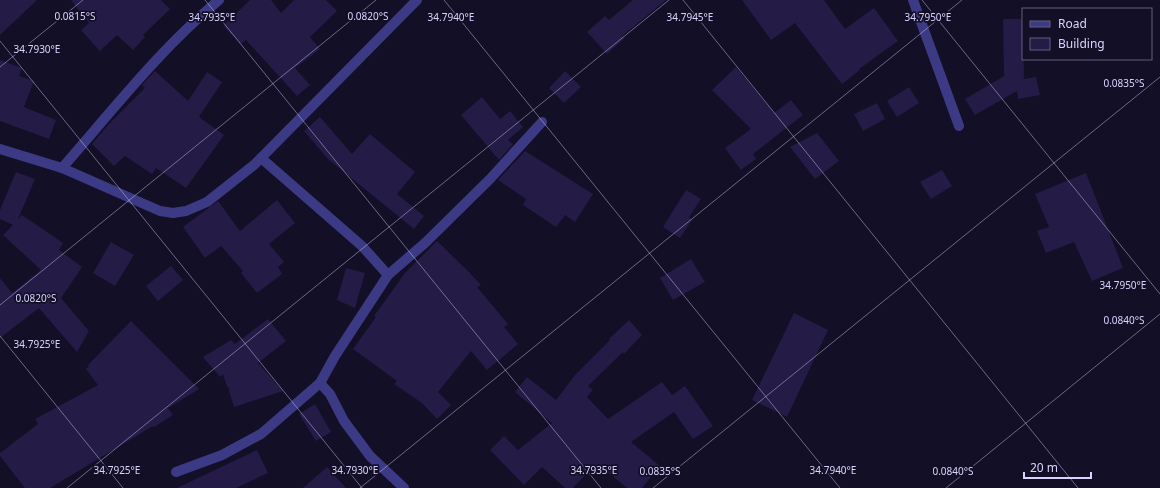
<svg xmlns="http://www.w3.org/2000/svg" width="1160" height="488" font-family="'Noto Sans',sans-serif">
	<style>
		.building { fill: #241b47 }
		.lines { fill: none; stroke-linecap: round; stroke-linejoin: round }
		.street { stroke: #3d3a85; stroke-width: 10 }
		.ticks { fill: none; stroke: #d9d4ff; stroke-width: 1; stroke-opacity: 0.45 }
		.ticks-label { font-size: 10px; text-anchor: middle; fill: #d9d4ff; stroke: #130f26; stroke-width: 3.5; stroke-linejoin: round; paint-order: stroke }
	</style>
	<rect width="100%" height="100%" fill="#130f26"/>
	<g class="building">
		<path d="M0,0H37L0,35Z"/>
		<path d="M71,0H161L170,9L143,35L145,37L133,50L117,35L100,51L81,30L89,23Z"/>
		<path d="M250,0H271L281,13L294,0H326L337,11L310,37L320,49L295,68L310,85L297,96L246,40L241,44L223,26Z"/>
		<path d="M633,0H666L622,36L625,38L607,54L587,32L605,16L609,20Z"/>
		<path d="M742,0H824L845,29L874,8L898,41L859,69L860,70L842,84L795,23L771,40Z"/>
		<path d="M1003,19H1023L1024,79L1036,77L1040,95L1018,99L1017,91L975,115L965,99L1004,76Z"/>
		<path d="M0,60L22,68L19,76L34,81L24,107L56,120L49,139L0,121Z"/>
		<path d="M736,67L774,113L791,100L803,115L753,154L756,159L741,170L725,148L751,129L712,90Z"/>
		<path d="M155,71L188,101L207,72L222,82L199,117L224,135L186,188L156,168L152,174L125,156L114,166L92,144L108,125L145,88L142,85Z"/>
		<path d="M565,71L581,87L564,103L549,88Z"/>
		<path d="M909,87L919,103L897,117L887,101Z"/>
		<path d="M482,97L500,119L510,111L523,127L508,140L513,144L499,160L461,115Z"/>
		<path d="M877,103L885,119L863,131L854,114Z"/>
		<path d="M320,117L352,154L370,134L415,172L397,194L424,216L414,229L328,159L304,131Z"/>
		<path d="M817,133L839,161L815,179L790,147Z"/>
		<path d="M525,151L593,194L575,222L565,215L556,227L523,205L526,199L498,180Z"/>
		<path d="M942,170L952,186L931,199L920,182Z"/>
		<path d="M16,172L35,179L18,219L22,215L63,243L59,250L82,267L61,298L89,331L77,352L39,308L0,338V278L12,293L41,270L3,235L13,225L0,219V210Z"/>
		<path d="M1086,173L1123,268L1092,281L1074,242L1046,253L1037,231L1049,227L1035,194Z"/>
		<path d="M686,190L701,199L689,217L692,220L680,238L663,227Z"/>
		<path d="M277,200L295,223L269,244L284,262L278,267L282,274L257,293L241,273L243,271L221,246L205,258L183,227L218,201L240,231Z"/>
		<path d="M437,241L469,272L481,285L477,287L508,324L504,327L518,344L487,370L471,351L438,392L451,405L437,419L422,403L394,384L397,381L353,349L376,317L374,316L405,273Z"/>
		<path d="M111,242L134,255L115,286L93,273Z"/>
		<path d="M691,259L705,282L673,300L660,278Z"/>
		<path d="M171,266L183,280L158,301L146,286Z"/>
		<path d="M346,268L365,273L355,308L337,300Z"/>
		<path d="M794,313L828,330L787,417L752,400Z"/>
		<path d="M268,319L286,341L258,363L283,391L234,407L229,391L230,390L227,386L223,374L220,377L203,357L231,340L235,344Z"/>
		<path d="M629,320L642,335L624,354L623,352L588,386L593,390L587,397L608,419L662,382L672,395L685,386L713,426L693,439L674,412L631,442L660,466L642,488H627L598,464L591,471L590,470L573,488H565L542,467L524,485L490,450L504,436L518,450L552,423L515,392L527,377L556,400L575,375L610,340L609,339Z"/>
		<path d="M131,321L199,389L168,408L173,415L154,427L153,426L50,488H25L0,456V453L38,424L35,419L98,385L86,369L89,366L88,365Z"/>
		<path d="M315,404L331,432L316,441L299,414Z"/>
		<path d="M257,450L268,473L236,488H177Z"/>
		<path d="M327,467L346,488H303Z"/>
	</g>
	<g class="lines">
		<g class="street">
			<path d="M913,0L959,126"/>
			<path d="M0,149L62,168L160,211L173,213L186,211L207,202L254,165L417,0"/>
			<path d="M261,158L362,246L388,275L335,356L320,383L330,394L344,421L370,456L404,488"/>
			<path d="M62,168C112,111 160,49 219,0"/>
			<path d="M388,275L425,243L490,179L542,122"/>
			<path d="M176,472L222,455L261,434L320,383"/>
		</g>
	</g>
	<path class="ticks" d="M205,0L601,488M444,0L840,488M683,0L1078,488M922,0L1160,294M0,41L362,488M0,67L83,0M0,305L376,0M0,336L123,488M67,488L669,0M360,488L962,0M653,488L1160,77M946,488L1160,314"/>
	<g class="ticks-label">
		<text x="75" y="20">0.0815°S</text>
		<text x="368" y="20">0.0820°S</text>
		<text x="928" y="21">34.7950°E</text>
		<text x="212" y="21">34.7935°E</text>
		<text x="451" y="21">34.7940°E</text>
		<text x="690" y="21">34.7945°E</text>
		<text x="37" y="53">34.7930°E</text>
		<text x="1124" y="87">0.0835°S</text>
		<text x="1123" y="289">34.7950°E</text>
		<text x="36" y="302">0.0820°S</text>
		<text x="1124" y="324">0.0840°S</text>
		<text x="37" y="348">34.7925°E</text>
		<text x="117" y="474">34.7925°E</text>
		<text x="355" y="474">34.7930°E</text>
		<text x="594" y="474">34.7935°E</text>
		<text x="833" y="474">34.7940°E</text>
		<text x="660" y="475">0.0835°S</text>
		<text x="953" y="475">0.0840°S</text>
	</g>
	<rect x="1022" y="8" width="130" height="52" fill="#130f26" stroke="#625e7d"/>
	<rect x="1030" y="21" width="20" height="6" fill="#3d3a85" stroke="#625e7d"/>
	<text x="1058" y="28" font-size="12" fill="#d9d4ff">Road</text>
	<rect x="1030" y="38" width="20" height="12" fill="#241b47" stroke="#625e7d"/>
	<text x="1058" y="48" font-size="12" fill="#d9d4ff">Building</text>
	<path d="M1024 472v6h67v-6" fill="none" stroke="#d9d4ff" stroke-width="2"/>
	<text x="1030" y="472" font-size="12" fill="#d9d4ff" stroke="#130f26" stroke-width="3" paint-order="stroke">20 m</text>
</svg>
